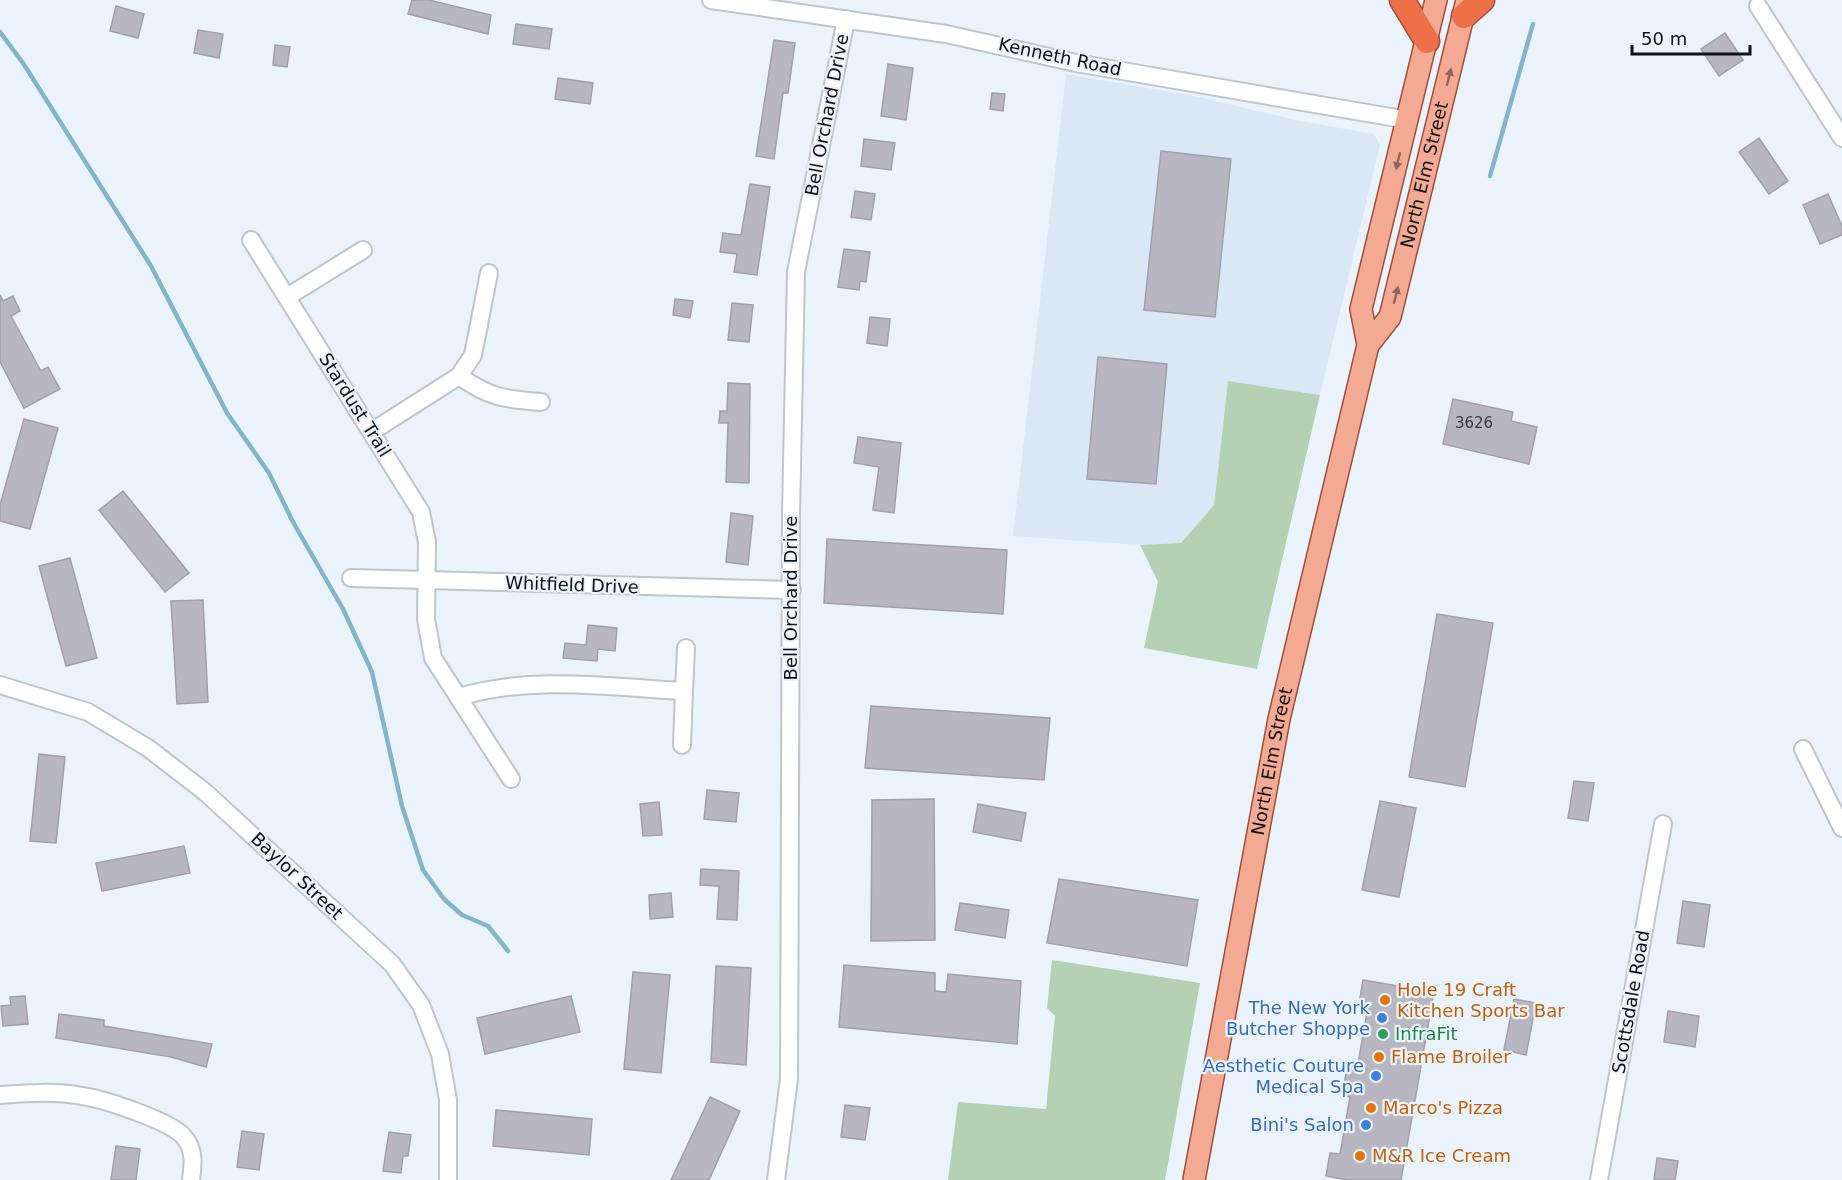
<svg xmlns="http://www.w3.org/2000/svg" width="1842" height="1180" font-family="'DejaVu Sans',sans-serif">
	<style>
		.built { fill: #dae8f6 }
		.green { fill: #b4d2b3 }
		.lines { fill: none; stroke-linecap: round; stroke-linejoin: round }
		.stream { stroke: #82b5cc; stroke-width: 4.5 }
		.building { fill: #b8b6c1; stroke: #a19faa; stroke-width: 1.5 }
		.minor-casing { stroke: #bdc5ce; stroke-width: 20 }
		.major-casing { stroke: #9f4f37; stroke-width: 24 }
		.highway-casing { stroke: #9f4f37; stroke-width: 27 }
		.minor { stroke: #fff; stroke-width: 16 }
		.major { stroke: #f4a992; stroke-width: 21 }
		.highway { stroke: #ed7049; stroke-width: 24 }
		.oneway { fill: #8d655a }
		.food-dot { fill: #e8710a; stroke: #eaf3fc; stroke-width: 2 }
		.shop-dot { fill: #3f7fe0; stroke: #eaf3fc; stroke-width: 2 }
		.leisure-dot { fill: #2e9e5b; stroke: #eaf3fc; stroke-width: 2 }
		.labels { text-anchor: middle; stroke-width: 4.5; stroke-linejoin: round; paint-order: stroke }
		.number-label { font-size: 15px; fill: #393b40 }
		.street-label { font-size: 18px; fill: #0f1215; stroke: #eaf3fc }
		.food-label { font-size: 18px; fill: #c56008; stroke: #eaf3fc; text-anchor: start }
		.shop-label { font-size: 18px; fill: #366cbe; stroke: #eaf3fc; text-anchor: end }
		.leisure-label { font-size: 18px; fill: #27864d; stroke: #eaf3fc; text-anchor: start }
	</style>
	<rect width="100%" height="100%" fill="#eaf3fc"/>
	<path class="built" d="M1066,74L1200,97L1295,120L1374,134L1380,145L1320,395L1228,381L1214,505L1181,543L1140,545L1013,536Z"/>
	<g class="green">
		<path d="M1228,381L1320,395L1257,669L1144,648L1158,582L1140,545L1181,543L1214,505Z"/>
		<path d="M1052,960L1200,983L1165,1180H948L958,1102L1046,1109L1055,1016L1047,1008Z"/>
	</g>
	<g class="lines">
		<g class="stream">
			<path d="M0,32L23,63L151,266L227,413L269,473L293,522L343,609L372,672L402,806L423,870L444,899L462,915L488,926L508,951"/>
			<path d="M1490,176L1533,24"/>
		</g>
	</g>
	<g class="building">
		<path d="M412,0H429L491,15L488,34L408,14Z"/>
		<path d="M116,6L144,14L138,38L110,31Z"/>
		<path d="M516,24L552,29L549,49L513,44Z"/>
		<path d="M198,30L223,34L219,58L194,53Z"/>
		<path d="M1725,33L1743,60L1719,76L1701,49Z"/>
		<path d="M774,40L795,43L788,93H783L774,159L756,156Z"/>
		<path d="M275,45L290,47L287,67L273,65Z"/>
		<path d="M888,64L913,68L906,120L881,116Z"/>
		<path d="M558,78L593,83L590,104L555,99Z"/>
		<path d="M992,93L1005,94L1003,111L990,109Z"/>
		<path d="M1759,138L1788,181L1769,194L1739,152Z"/>
		<path d="M864,139L895,143L891,170L861,166Z"/>
		<path d="M1161,151L1231,159L1215,317L1144,310Z"/>
		<path d="M750,184L770,187L757,275L734,272L737,254L720,252L723,233L741,235Z"/>
		<path d="M855,191L875,194L871,220L851,217Z"/>
		<path d="M1828,194L1842,226V235L1820,244L1803,205Z"/>
		<path d="M844,249L870,252L866,282L860,281L859,290L838,287Z"/>
		<path d="M0,295L3,301L13,296L20,311L11,316L41,371L48,367L60,389L24,408L0,362Z"/>
		<path d="M675,299L693,301L690,318L673,315Z"/>
		<path d="M732,303L753,305L749,342L728,340Z"/>
		<path d="M870,317L890,319L887,346L867,343Z"/>
		<path d="M1098,357L1167,364L1156,484L1087,479Z"/>
		<path d="M728,383L750,384L749,483L726,482L728,423H719L720,411H727Z"/>
		<path d="M1453,399L1513,412L1511,421L1537,427L1529,464L1443,444Z"/>
		<path d="M24,419L58,428L30,529L0,521V505Z"/>
		<path d="M858,437L901,443L894,513L873,510L879,467L854,463Z"/>
		<path d="M123,491L189,573L165,592L99,510Z"/>
		<path d="M731,513L753,516L748,565L726,562Z"/>
		<path d="M827,539L1007,550L1003,614L824,603Z"/>
		<path d="M70,558L97,658L66,666L39,566Z"/>
		<path d="M203,600L208,702L177,704L171,601Z"/>
		<path d="M1437,614L1493,623L1465,787L1409,777Z"/>
		<path d="M588,625L617,628L615,651L598,649L597,661L563,658L565,643L586,645Z"/>
		<path d="M871,706L1050,718L1044,780L865,768Z"/>
		<path d="M39,754L65,757L56,843L30,841Z"/>
		<path d="M1574,781L1594,783L1588,821L1568,818Z"/>
		<path d="M707,790L739,793L736,822L704,819Z"/>
		<path d="M934,799L935,940L871,941L872,800Z"/>
		<path d="M1380,801L1416,808L1399,897L1362,890Z"/>
		<path d="M659,802L662,835L643,836L640,804Z"/>
		<path d="M978,804L1026,813L1021,841L973,832Z"/>
		<path d="M184,846L190,873L102,891L96,863Z"/>
		<path d="M701,869L739,871L737,920L717,919L719,886L700,885Z"/>
		<path d="M1059,879L1198,900L1187,966L1047,943Z"/>
		<path d="M671,893L673,917L650,919L649,895Z"/>
		<path d="M1683,901L1710,905L1704,947L1677,943Z"/>
		<path d="M960,903L1009,910L1005,938L955,930Z"/>
		<path d="M844,965L935,973V991L946,992L948,974L1021,981L1017,1044L839,1027Z"/>
		<path d="M716,966L751,968L746,1065L711,1062Z"/>
		<path d="M633,972L670,975L661,1073L624,1069Z"/>
		<path d="M1363,980L1434,992L1401,1180H1347L1326,1176L1330,1153L1340,1154L1350,1097L1342,1095L1348,1063L1358,1064L1368,1006L1359,1004Z"/>
		<path d="M25,996L28,1024L3,1026L1,1006L11,1005L10,997Z"/>
		<path d="M571,996L580,1032L485,1054L477,1018Z"/>
		<path d="M1514,999L1536,1003L1526,1055L1504,1050Z"/>
		<path d="M1668,1011L1699,1016L1695,1047L1664,1042Z"/>
		<path d="M59,1014L104,1020V1026L212,1044L206,1067L171,1057L56,1038Z"/>
		<path d="M710,1097L740,1111L709,1180H671Z"/>
		<path d="M845,1105L870,1108L865,1140L841,1137Z"/>
		<path d="M496,1110L592,1119L589,1155L493,1146Z"/>
		<path d="M242,1131L264,1134L259,1170L237,1167Z"/>
		<path d="M389,1132L411,1135L408,1156H403L401,1173L383,1171Z"/>
		<path d="M116,1146L140,1149L136,1180H111Z"/>
		<path d="M1657,1158L1678,1161L1675,1180H1654Z"/>
	</g>
	<g class="lines">
		<defs>
			<g id="minor">
				<path d="M711,0L946,34L1076,63L1408,120"/>
				<path d="M1758,6L1842,138"/>
				<path d="M251,240L421,512L427,542L426,619L433,658L511,779"/>
				<path d="M287,297L363,250"/>
				<path d="M459,376C490,398 504,399 541,402"/>
				<path d="M371,432L459,376L473,355L489,273"/>
				<path d="M351,578L792,590"/>
				<path d="M0,685L88,712L148,748L205,792L392,964L421,1005L440,1054L448,1100V1180"/>
				<path d="M684,691L686,648"/>
				<path d="M459,697C531,675 609,687 684,691L682,745"/>
				<path d="M1803,749L1842,828"/>
				<path d="M0,1095C27,1093 55,1091 82,1096C103,1099 171,1121 184,1137C195,1150 193,1164 191,1180"/>
				<path d="M776,1180L789,1079L791,514L796,272L846,19"/>
				<path d="M1599,1180L1663,824"/>
			</g>
			<g id="major">
				<path id="s1" d="M1368,345L1390,317L1467,0"/>
				<path id="s2" d="M1194,1180L1279,719L1368,345L1361,309L1436,0"/>
			</g>
			<g id="highway">
				<path d="M1402,0L1427,41"/>
				<path d="M1464,16L1482,0"/>
			</g>
		</defs>
		<use href="#minor" class="minor-casing"/>
		<use href="#major" class="major-casing"/>
		<use href="#highway" class="highway-casing"/>
		<use href="#minor" class="minor"/>
		<use href="#major" class="major"/>
		<use href="#highway" class="highway"/>
	</g>
	<defs><path id="oneway-solid" d="M-6-.8H1V-3.2L6.5 0L1 3.2V.8H-6Z" transform="scale(1.5)"/></defs>
	<g class="oneway">
		<use href="#oneway-solid" transform="translate(1449 77) rotate(-76)"/>
		<use href="#oneway-solid" transform="translate(1398 161) rotate(104)"/>
		<use href="#oneway-solid" transform="translate(1396 295) rotate(-76)"/>
	</g>
	<g class="food-dot">
		<circle cx="1385" cy="1000" r="6"/>
		<circle cx="1379" cy="1057" r="6"/>
		<circle cx="1371" cy="1108" r="6"/>
		<circle cx="1360" cy="1156" r="6"/>
	</g>
	<g class="shop-dot">
		<circle cx="1382" cy="1018" r="6"/>
		<circle cx="1376" cy="1076" r="6"/>
		<circle cx="1366" cy="1125" r="6"/>
	</g>
	<circle class="leisure-dot" cx="1383" cy="1034" r="6"/>
	<g class="labels">
		<g class="number-label">
			<text x="1474" y="428">3626</text>
		</g>
		<g class="street-label">
			<text transform="translate(1060 57) rotate(12)" y="6">Kenneth Road</text>
			<text transform="translate(827 115) rotate(-79)" y="6">Bell Orchard Drive</text>
			<text dy="6" stroke="none"><textPath href="#s1" startOffset="182">North Elm Street</textPath></text>
			<text transform="translate(355 405) rotate(58)" y="6">Stardust Trail</text>
			<text transform="translate(572 585) rotate(2)" y="6">Whitfield Drive</text>
			<text transform="translate(791 598) rotate(-90)" y="6">Bell Orchard Drive</text>
			<text dy="6" stroke="none"><textPath href="#s2" startOffset="426">North Elm Street</textPath></text>
			<text transform="translate(297 876) rotate(43)" y="6">Baylor Street</text>
			<text transform="translate(1631 1002) rotate(-80)" y="6">Scottsdale Road</text>
		</g>
		<g class="food-label">
			<text x="1397" y="996">Hole 19 Craft<tspan x="1397" dy="21">Kitchen Sports Bar</tspan></text>
			<text x="1391" y="1063">Flame Broiler</text>
			<text x="1383" y="1114">Marco's Pizza</text>
			<text x="1372" y="1162">M&amp;R Ice Cream</text>
		</g>
		<g class="shop-label">
			<text x="1370" y="1014">The New York<tspan x="1370" dy="21">Butcher Shoppe</tspan></text>
			<text x="1364" y="1072">Aesthetic Couture<tspan x="1364" dy="21">Medical Spa</tspan></text>
			<text x="1354" y="1131">Bini's Salon</text>
		</g>
		<g class="leisure-label">
			<text x="1395" y="1040">InfraFit</text>
		</g>
	</g>
	<path d="M1632 45v9h118v-9" fill="none" stroke="#0f1215" stroke-width="3"/>
	<text x="1641" y="45" font-size="18" fill="#0f1215" stroke="#eaf3fc" stroke-width="4.5" paint-order="stroke">50 m</text>
</svg>
